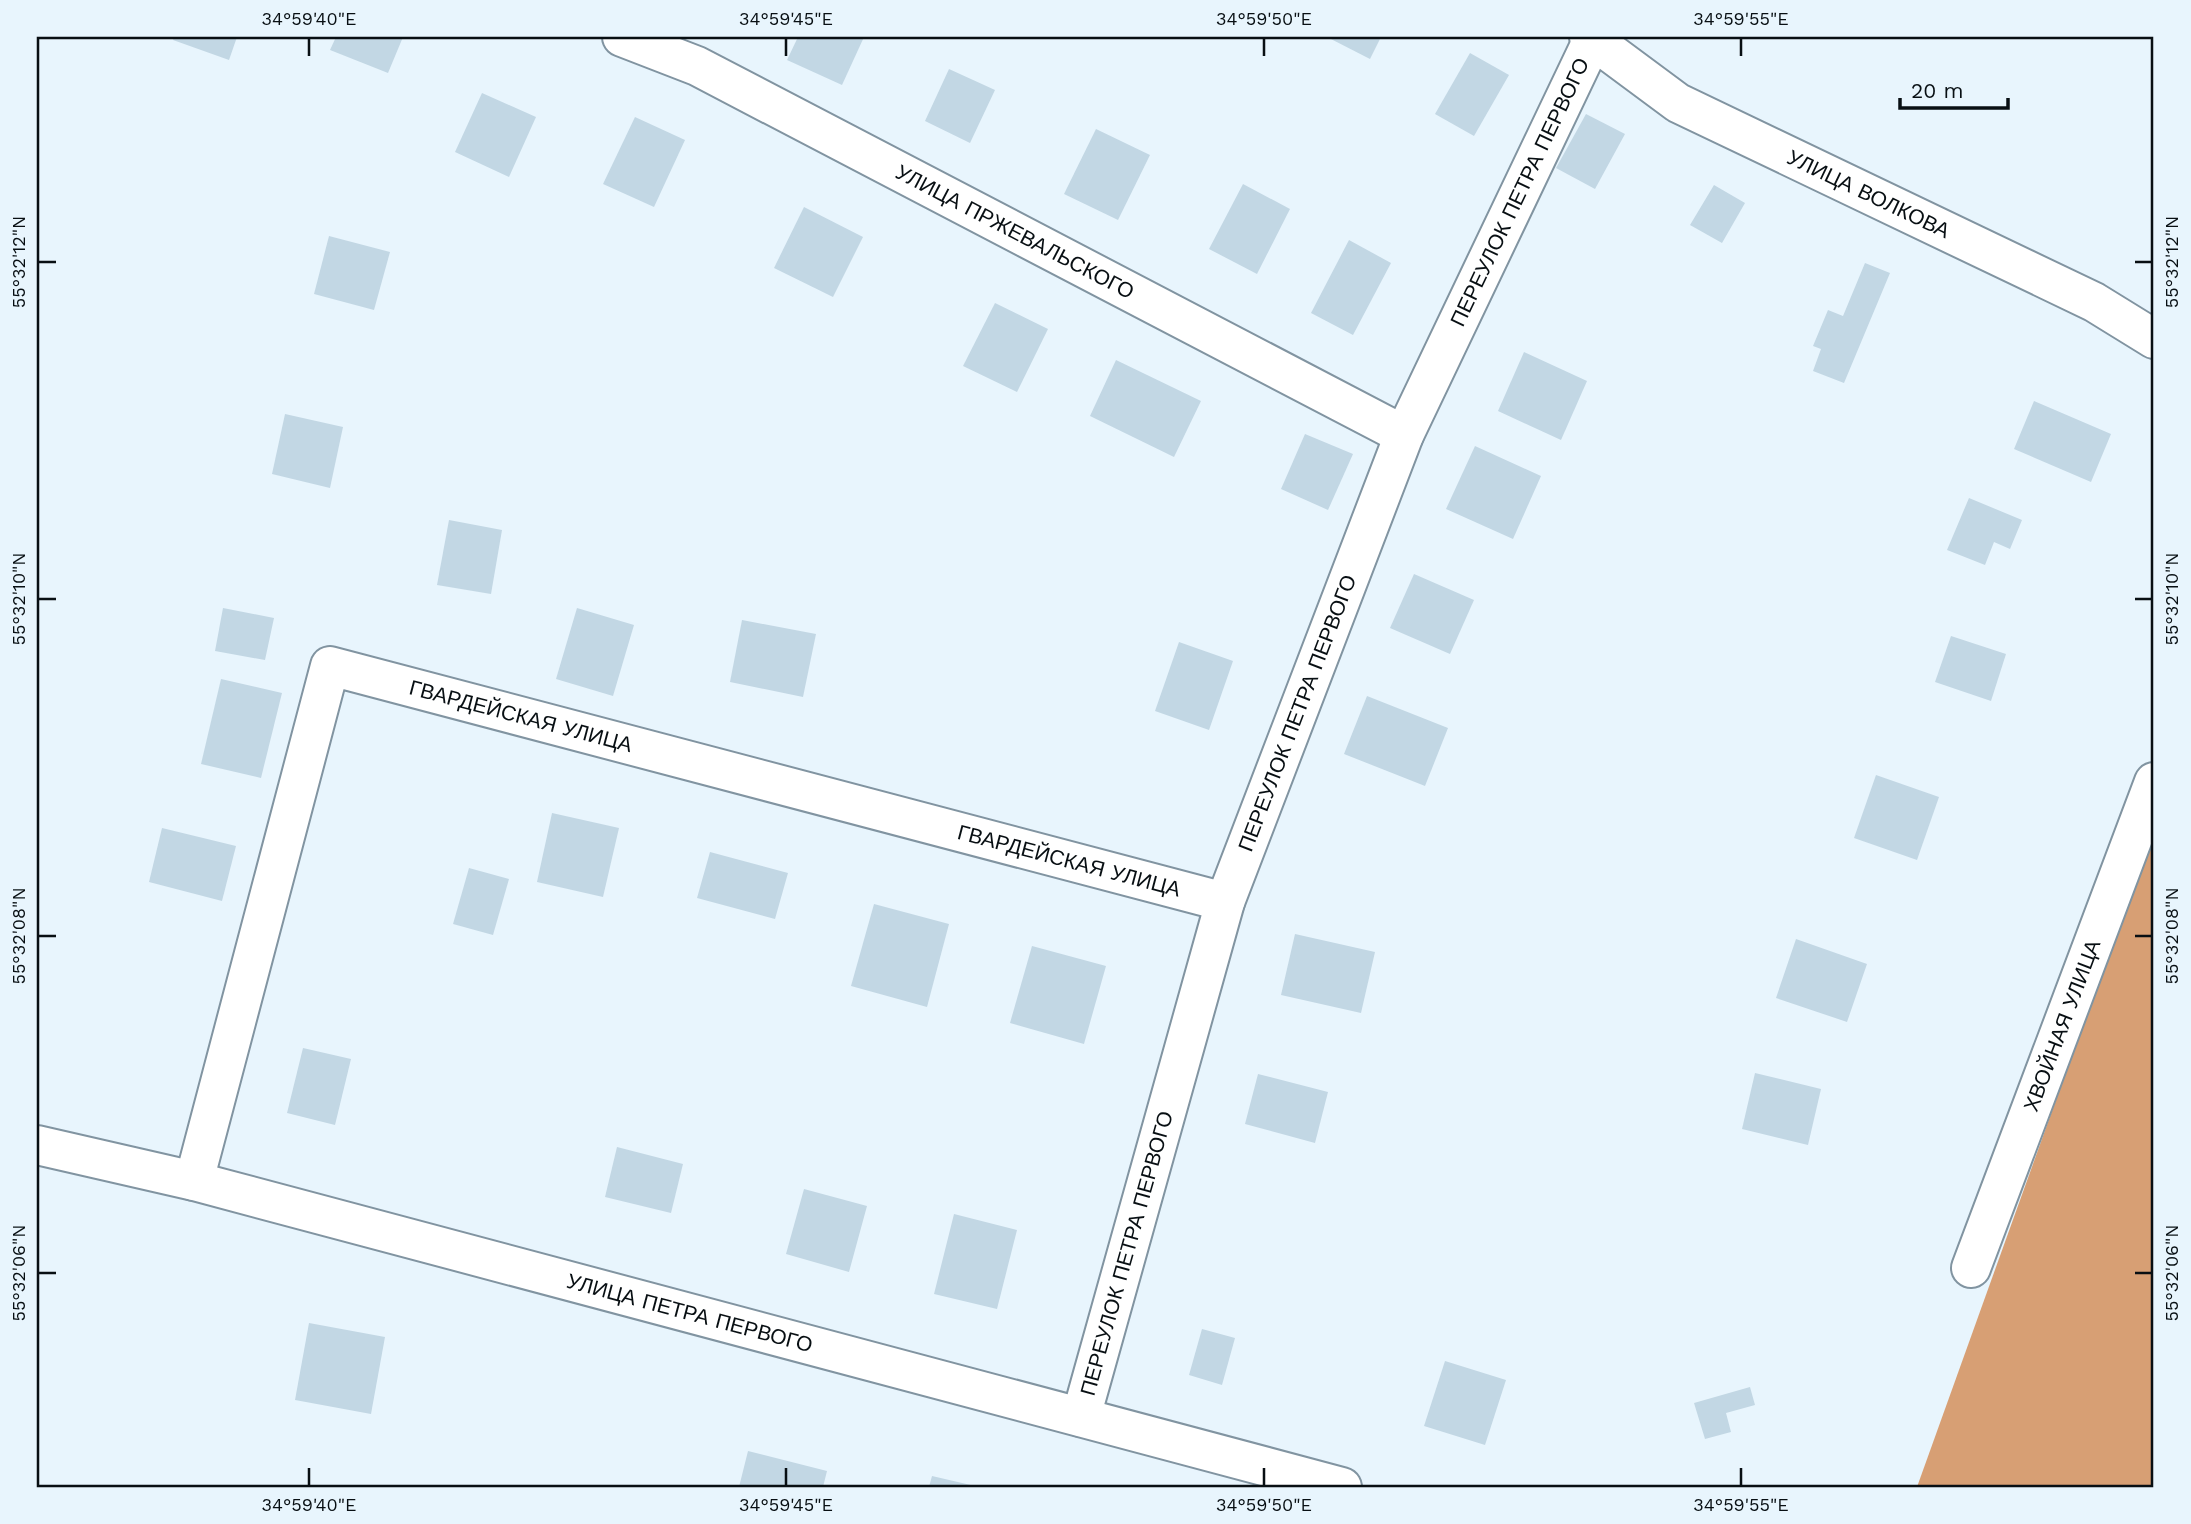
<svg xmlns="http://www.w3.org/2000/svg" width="2191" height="1524" font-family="'Work Sans',sans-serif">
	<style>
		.forest { fill: #d79f74 }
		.building { fill: #c2d7e4 }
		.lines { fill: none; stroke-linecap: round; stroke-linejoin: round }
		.minor-casing { stroke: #8194a1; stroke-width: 42 }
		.minor { stroke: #fff; stroke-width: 38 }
		.ticks { fill: none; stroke: #080f13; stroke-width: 2.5 }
		.labels { text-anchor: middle; stroke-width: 5; stroke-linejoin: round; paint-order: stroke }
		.street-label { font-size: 21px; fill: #080f13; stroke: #e8f5fd }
		.neatline { fill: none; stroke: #080f13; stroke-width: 2.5 }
		.ticks-label { font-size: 18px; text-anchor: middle; fill: #080f13 }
	</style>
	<rect width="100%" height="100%" fill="#e8f5fd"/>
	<path class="forest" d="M2154,827V1487H1917Z"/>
	<g class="building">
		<path d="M174,37H237L229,60L173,40Z"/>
		<path d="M336,37H403L388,73L330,50Z"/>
		<path d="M798,37H864L842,85L787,60Z"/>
		<path d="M1327,37H1381L1370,59Z"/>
		<path d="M1470,53L1509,75L1474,136L1435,114Z"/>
		<path d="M949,69L995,90L970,143L925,121Z"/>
		<path d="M482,93L536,117L509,177L455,152Z"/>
		<path d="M1586,114L1625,134L1595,189L1556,168Z"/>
		<path d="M635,117L685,140L654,207L603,184Z"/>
		<path d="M1096,129L1150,155L1118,220L1064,194Z"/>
		<path d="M1243,184L1290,209L1257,274L1209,249Z"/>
		<path d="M1714,185L1745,203L1722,243L1690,225Z"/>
		<path d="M804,207L863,237L833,297L774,268Z"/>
		<path d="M329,236L390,252L374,310L314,294Z"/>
		<path d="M1349,240L1391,263L1353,335L1311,313Z"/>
		<path d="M1865,263L1890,273L1844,383L1813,371L1821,349L1813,346L1828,310L1843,316Z"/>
		<path d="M995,303L1048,329L1017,392L963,366Z"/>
		<path d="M1524,352L1587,381L1561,440L1498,411Z"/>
		<path d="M1116,360L1201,401L1174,457L1090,416Z"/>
		<path d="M2034,401L2111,434L2091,482L2014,449Z"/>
		<path d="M285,414L343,427L330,488L272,474Z"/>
		<path d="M1305,434L1353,454L1328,510L1281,489Z"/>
		<path d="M1475,446L1541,476L1513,539L1446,509Z"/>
		<path d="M1969,498L2022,520L2010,549L1994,542L1985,565L1947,550Z"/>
		<path d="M449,520L502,530L491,594L437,585Z"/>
		<path d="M1414,574L1474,600L1450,654L1390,628Z"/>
		<path d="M223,608L274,618L265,660L215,651Z"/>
		<path d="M577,608L634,625L613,696L556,679Z"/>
		<path d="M742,620L816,634L803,697L730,682Z"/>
		<path d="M1951,636L2006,654L1991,701L1935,682Z"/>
		<path d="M1179,642L1233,661L1209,730L1155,711Z"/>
		<path d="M221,679L282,693L261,778L201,764Z"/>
		<path d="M1367,696L1448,728L1425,786L1344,754Z"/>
		<path d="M1876,775L1939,797L1917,860L1854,838Z"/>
		<path d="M552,813L619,828L603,897L537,882Z"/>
		<path d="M162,828L236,846L222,901L149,882Z"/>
		<path d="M710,852L788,873L775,919L697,898Z"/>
		<path d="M469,868L509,879L493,935L453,924Z"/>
		<path d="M874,904L949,924L927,1007L851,986Z"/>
		<path d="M1295,934L1375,952L1361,1013L1281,995Z"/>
		<path d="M1796,939L1867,964L1847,1022L1776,998Z"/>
		<path d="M1032,946L1106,966L1084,1044L1010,1023Z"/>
		<path d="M303,1048L351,1059L335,1125L287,1113Z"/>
		<path d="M1755,1073L1821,1089L1808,1145L1742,1129Z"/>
		<path d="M1258,1074L1328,1092L1315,1143L1245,1124Z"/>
		<path d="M617,1147L683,1164L671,1213L605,1197Z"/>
		<path d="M804,1189L867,1206L849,1272L786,1254Z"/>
		<path d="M954,1214L1017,1230L997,1309L934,1294Z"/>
		<path d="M309,1323L385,1337L371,1414L295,1400Z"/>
		<path d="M1202,1329L1235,1338L1222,1385L1189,1375Z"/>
		<path d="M1445,1361L1506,1380L1485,1445L1424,1426Z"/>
		<path d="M1750,1387L1755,1405L1726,1413L1731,1432L1705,1439L1694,1403Z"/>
		<path d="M748,1451L827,1471L823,1487H739Z"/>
		<path d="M932,1476L975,1486V1487H929Z"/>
	</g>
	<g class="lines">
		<defs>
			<g id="minor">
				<path id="s1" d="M622,37L697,66L1404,435"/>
				<path id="s2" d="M1589,37L1678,103L2094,302L2154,339"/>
				<path id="s3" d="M37,1145L194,1181L1342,1487"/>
				<path id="s4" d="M194,1181L330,666L1225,902"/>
				<path id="s5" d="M1971,1268L2154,782"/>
				<path id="s6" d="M1081,1417L1225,902L1404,435L1594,37"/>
			</g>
		</defs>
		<use href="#minor" class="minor-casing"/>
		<use href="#minor" class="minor"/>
	</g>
	<path class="ticks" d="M309,38V56M786,38V56M1264,38V56M1741,38V56M38,262H56M2135,262H2152M38,599H56M2135,599H2152M38,936H56M2135,936H2152M38,1273H56M2135,1273H2152M309,1468V1486M786,1468V1486M1264,1468V1486M1741,1468V1486"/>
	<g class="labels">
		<g class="street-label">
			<text dy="7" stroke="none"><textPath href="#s6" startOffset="1304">ПЕРЕУЛОК ПЕТРА ПЕРВОГО</textPath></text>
			<text dy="7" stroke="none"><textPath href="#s2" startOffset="322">УЛИЦА ВОЛКОВА</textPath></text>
			<text dy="7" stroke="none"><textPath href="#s1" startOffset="439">УЛИЦА ПРЖЕВАЛЬСКОГО</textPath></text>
			<text dy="7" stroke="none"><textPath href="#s6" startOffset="737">ПЕРЕУЛОК ПЕТРА ПЕРВОГО</textPath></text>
			<text dy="7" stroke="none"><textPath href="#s4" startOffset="730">ГВАРДЕЙСКАЯ УЛИЦА</textPath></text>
			<text dy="7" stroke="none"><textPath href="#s4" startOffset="1297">ГВАРДЕЙСКАЯ УЛИЦА</textPath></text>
			<text dy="7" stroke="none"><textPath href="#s5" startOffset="259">ХВОЙНАЯ УЛИЦА</textPath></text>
			<text dy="7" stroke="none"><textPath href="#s6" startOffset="170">ПЕРЕУЛОК ПЕТРА ПЕРВОГО</textPath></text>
			<text dy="7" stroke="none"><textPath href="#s3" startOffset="674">УЛИЦА ПЕТРА ПЕРВОГО</textPath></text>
		</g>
	</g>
	<rect width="2191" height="1524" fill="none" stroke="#e8f5fd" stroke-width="77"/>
	<path d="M1900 98v10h108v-10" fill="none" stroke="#080f13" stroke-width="3.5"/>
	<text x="1911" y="98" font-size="21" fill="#080f13" stroke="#e8f5fd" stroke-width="5" paint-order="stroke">20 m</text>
	<rect x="38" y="38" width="2114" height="1448" class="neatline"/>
	<g class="ticks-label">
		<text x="309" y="25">34°59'40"E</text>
		<text x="786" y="25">34°59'45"E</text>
		<text x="1264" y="25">34°59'50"E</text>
		<text x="1741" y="25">34°59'55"E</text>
		<text transform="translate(19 262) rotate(-90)" y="6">55°32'12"N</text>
		<text transform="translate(2172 262) rotate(-90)" y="6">55°32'12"N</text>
		<text transform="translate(19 599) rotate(-90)" y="6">55°32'10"N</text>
		<text transform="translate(2172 599) rotate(-90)" y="6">55°32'10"N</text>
		<text transform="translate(19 936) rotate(-90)" y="6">55°32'08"N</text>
		<text transform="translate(2172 936) rotate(-90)" y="6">55°32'08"N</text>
		<text transform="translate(19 1273) rotate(-90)" y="6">55°32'06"N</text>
		<text transform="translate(2172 1273) rotate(-90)" y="6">55°32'06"N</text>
		<text x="309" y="1511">34°59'40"E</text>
		<text x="786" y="1511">34°59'45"E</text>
		<text x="1264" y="1511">34°59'50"E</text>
		<text x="1741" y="1511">34°59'55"E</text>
	</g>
</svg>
